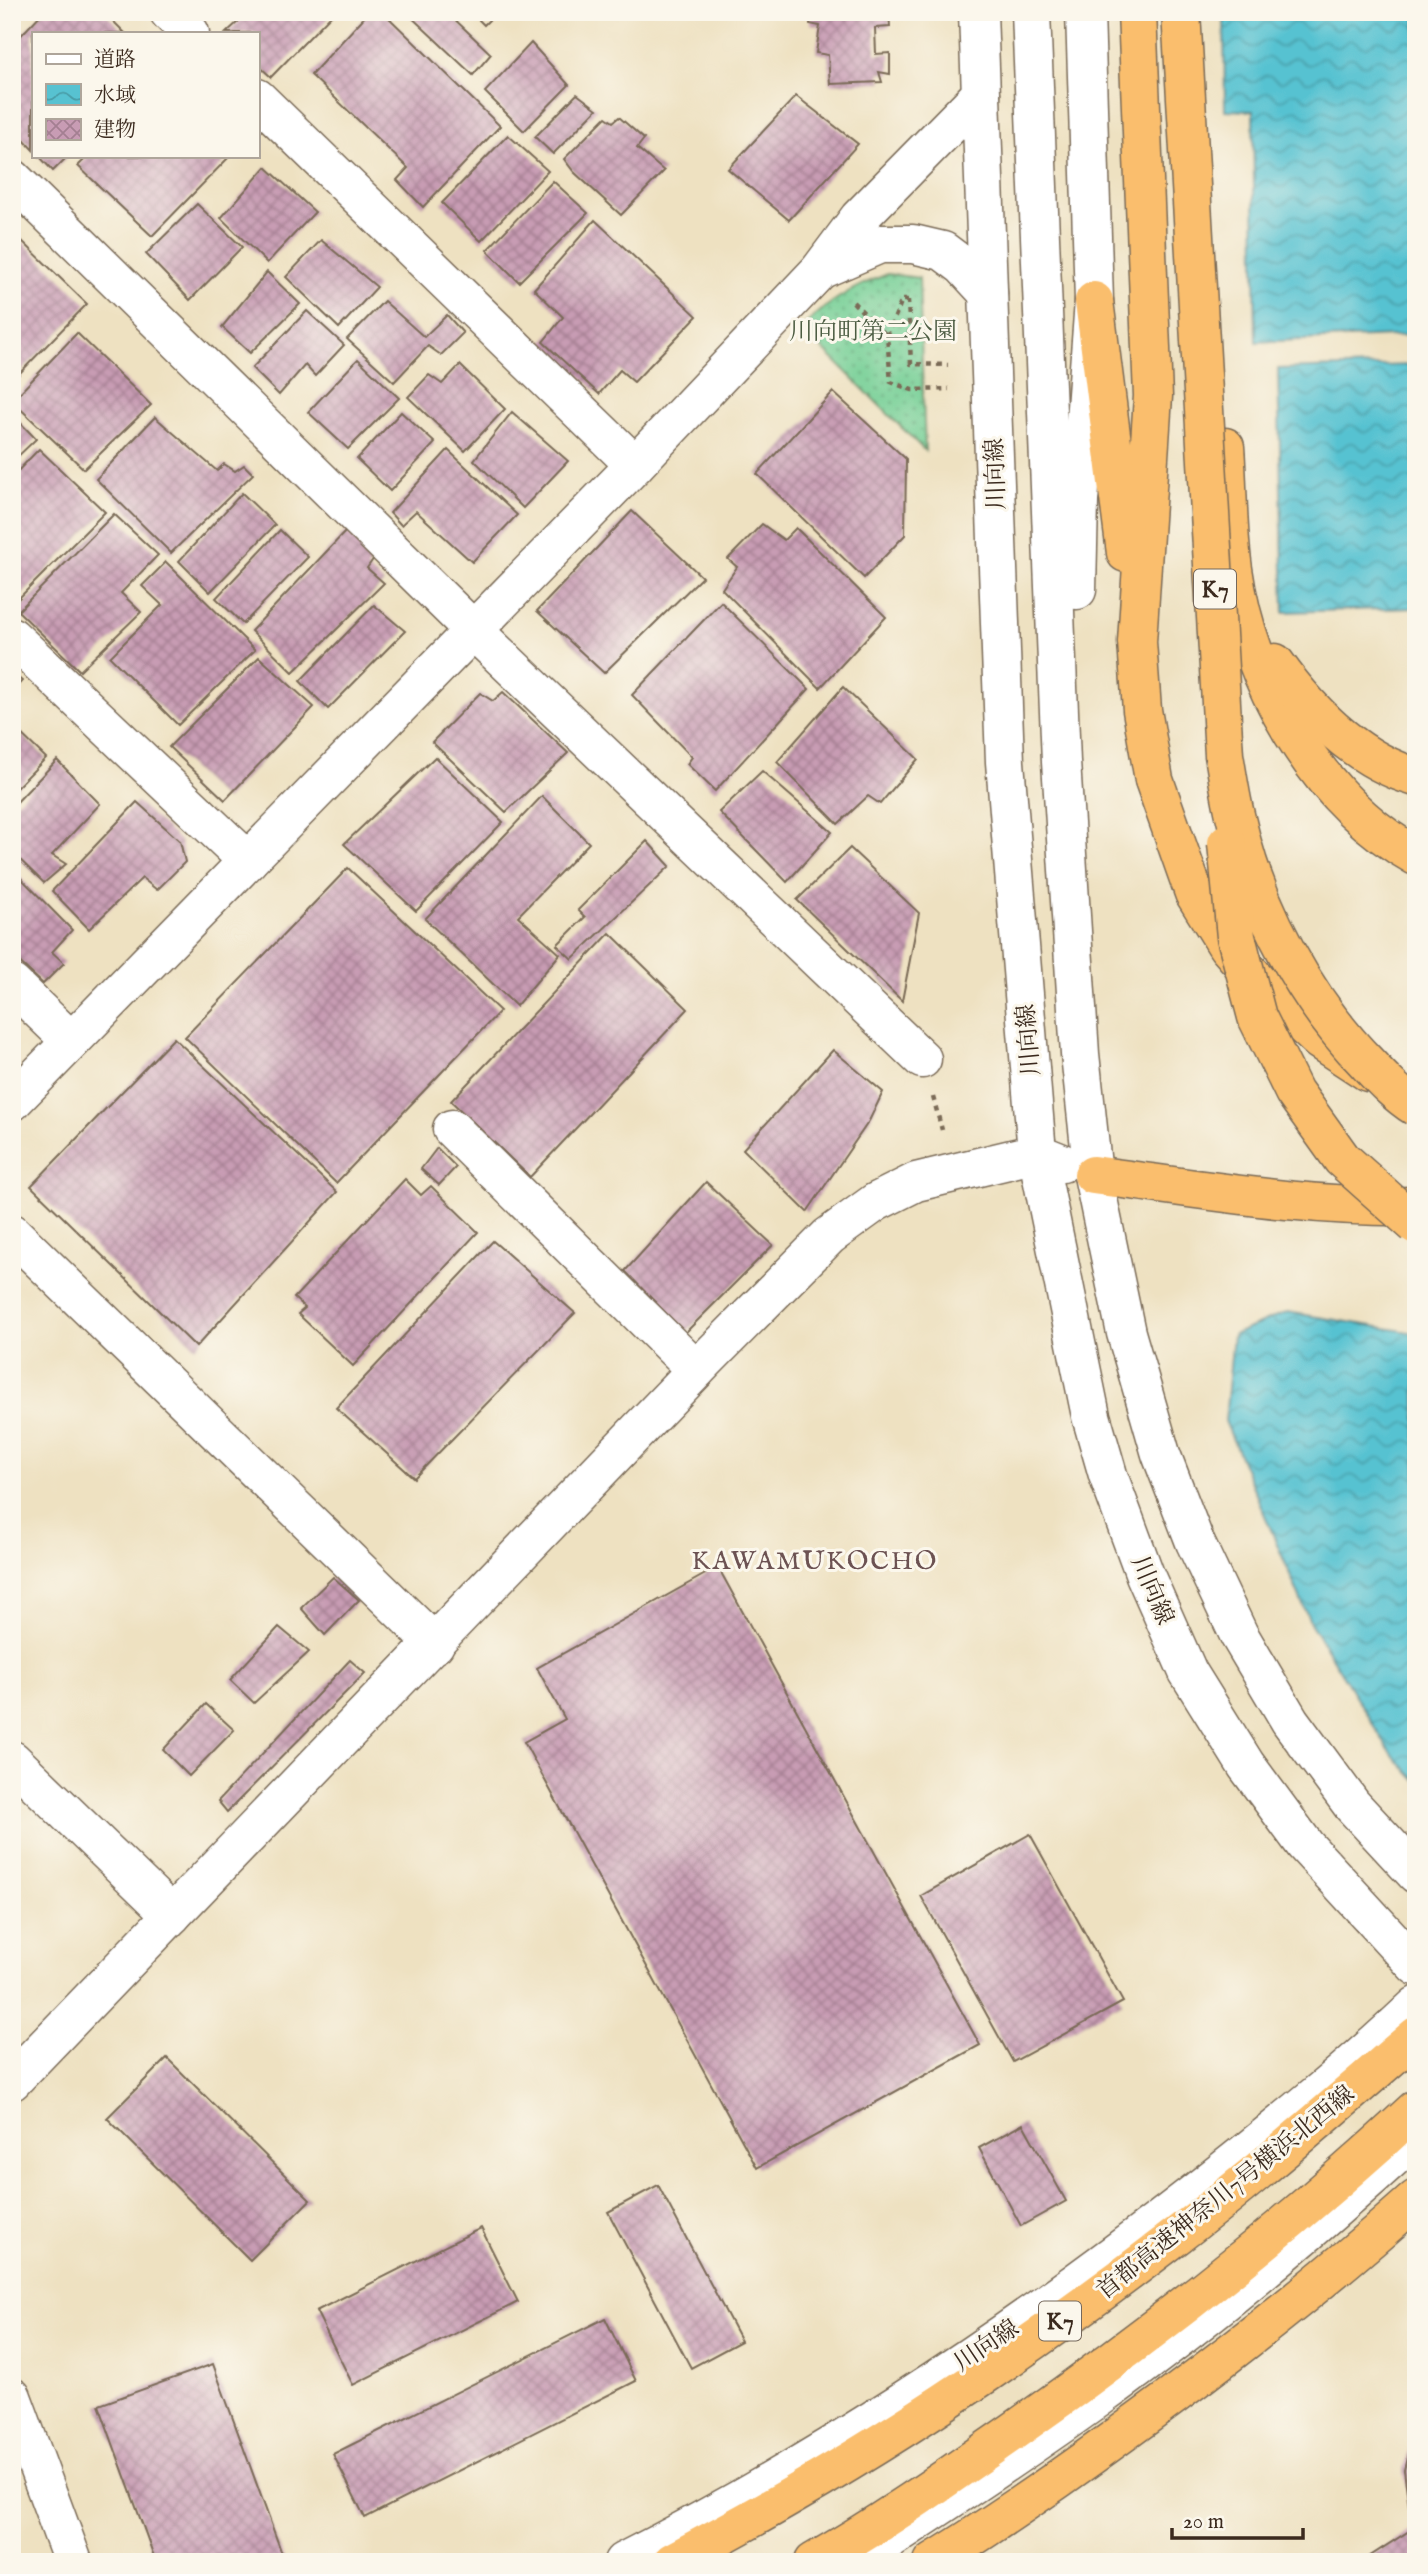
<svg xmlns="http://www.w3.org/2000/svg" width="1428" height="2574" font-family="'IM FELL English','Noto Serif JP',serif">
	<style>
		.grass { fill: url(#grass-dots); stroke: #587c5a; stroke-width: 2 }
		.water { fill: url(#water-waves); stroke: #497678; stroke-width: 2 }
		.building { fill: url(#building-cross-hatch) }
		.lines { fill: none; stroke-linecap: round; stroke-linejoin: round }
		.minor-casing { stroke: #7a6a57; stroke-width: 41 }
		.highway-casing { stroke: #7a6a57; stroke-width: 41 }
		.path { stroke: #7a6a57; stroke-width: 4.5; stroke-dasharray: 5 5; stroke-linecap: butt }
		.minor { stroke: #fff; stroke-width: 38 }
		.highway { stroke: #fabe6d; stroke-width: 38 }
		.highway-bridge-casing { stroke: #7a6a57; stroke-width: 41; stroke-linecap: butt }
		.highway-bridge { stroke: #fabe6d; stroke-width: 38 }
		.labels { text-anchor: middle; stroke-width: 6; stroke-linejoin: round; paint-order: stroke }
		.shield { fill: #fbf7ec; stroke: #75685c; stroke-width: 2 }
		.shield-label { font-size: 23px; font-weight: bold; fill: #3b2a1e }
		.park-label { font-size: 24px; fill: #4c5c42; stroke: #fbf7ec }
		.street-label { font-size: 24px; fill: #3b2a1e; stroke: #fbf7ec }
		.neighbourhood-label { font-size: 26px; letter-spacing: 2px; fill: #6c5252; stroke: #fbf7ec }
	</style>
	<defs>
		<pattern id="grass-dots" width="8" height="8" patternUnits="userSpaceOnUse" patternTransform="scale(1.75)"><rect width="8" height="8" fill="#75cf95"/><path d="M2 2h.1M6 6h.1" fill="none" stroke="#61a879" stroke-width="1.8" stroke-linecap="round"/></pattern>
		<pattern id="water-waves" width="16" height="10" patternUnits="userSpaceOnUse" patternTransform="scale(1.75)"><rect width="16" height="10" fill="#57c2d1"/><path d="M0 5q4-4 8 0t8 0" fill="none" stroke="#499ea9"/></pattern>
		<pattern id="building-cross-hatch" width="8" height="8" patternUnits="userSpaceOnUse" patternTransform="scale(1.75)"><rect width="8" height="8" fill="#c89cb4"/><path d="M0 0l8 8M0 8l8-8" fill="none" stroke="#a47f92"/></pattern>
	</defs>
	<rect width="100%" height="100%" fill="#fbf7ec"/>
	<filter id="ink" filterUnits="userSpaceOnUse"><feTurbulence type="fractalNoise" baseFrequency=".0143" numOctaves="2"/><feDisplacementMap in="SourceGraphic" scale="14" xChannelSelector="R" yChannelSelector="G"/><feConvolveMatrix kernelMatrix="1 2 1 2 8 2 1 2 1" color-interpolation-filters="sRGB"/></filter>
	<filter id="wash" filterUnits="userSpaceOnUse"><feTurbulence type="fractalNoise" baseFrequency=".00686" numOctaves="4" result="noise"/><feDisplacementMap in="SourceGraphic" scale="28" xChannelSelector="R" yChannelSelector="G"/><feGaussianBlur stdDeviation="1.57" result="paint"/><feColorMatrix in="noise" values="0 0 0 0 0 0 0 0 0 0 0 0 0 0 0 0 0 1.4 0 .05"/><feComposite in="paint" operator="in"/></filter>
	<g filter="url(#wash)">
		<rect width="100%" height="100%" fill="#eee1c1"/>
		<path class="grass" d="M888,274L919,278L925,451L802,328C830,300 851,288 888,274Z"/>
		<g class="water">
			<path d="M1224,12H1416V335L1256,342L1253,111L1225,110Z"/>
			<path d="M1413,365L1416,608L1284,612L1278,369Z"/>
			<path d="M1287,1312L1416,1333V1780L1390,1752L1311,1624L1225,1421L1233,1335Z"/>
		</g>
		<g id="blocks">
			<g class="building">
				<path d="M43,12H104L125,33H33V150L12,127V45Z"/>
				<path d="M231,12H334L271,77L257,64V33H226L240,20Z"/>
				<path d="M369,12H383L500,126L423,207L397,180L408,168L311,75Z"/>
				<path d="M406,12H447L491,54L473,75Z"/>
				<path d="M471,12H497L484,25Z"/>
				<path d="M810,12H889L890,27L875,28L876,54L890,53V74L879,72L882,82L830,84L828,55L816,53L820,26L810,24Z"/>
				<path d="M531,43L569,85L524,131L485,92Z"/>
				<path d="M577,94L597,109L553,154L535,137Z"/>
				<path d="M796,96L858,144L789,220L728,169Z"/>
				<path d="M606,117L613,122L619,117L644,139L637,148L664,171L621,215L574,172L564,159Z"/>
				<path d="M508,135L548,171L481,241L442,203Z"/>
				<path d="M39,156H68L53,171Z"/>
				<path d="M88,156H230L152,236L78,166Z"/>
				<path d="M266,167L315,212L267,263L221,218Z"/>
				<path d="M553,181L588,213L519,282L487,250Z"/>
				<path d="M197,204L242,247L190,300L146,254Z"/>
				<path d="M595,220L697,316L634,382L620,370L599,394L543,342L563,317L534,289Z"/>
				<path d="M19,238L87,304L12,381V244Z"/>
				<path d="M321,240L377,287L339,328L286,277Z"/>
				<path d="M267,272L300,304L250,353L222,327Z"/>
				<path d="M384,301L424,337L447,315L463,333L441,355L428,346L394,382L347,339Z"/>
				<path d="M307,311L344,345L315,376L305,365L279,395L252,368Z"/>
				<path d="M77,333L151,405L84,469L12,401Z"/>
				<path d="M358,359L399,398L348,449L308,412Z"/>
				<path d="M460,365L505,409L465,451L408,397L429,375L442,384Z"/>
				<path d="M833,392L906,459L905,535L864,578L757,474Z"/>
				<path d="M401,412L435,443L390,491L357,459Z"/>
				<path d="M512,412L568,461L523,508L474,460Z"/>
				<path d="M12,414L36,439L12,462Z"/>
				<path d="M155,417L217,471L224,464L235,471L244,465L253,474L171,553L96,479Z"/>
				<path d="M39,449L105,512L12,605V477Z"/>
				<path d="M448,450L517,515L472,562L416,511L401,525L390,513Z"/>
				<path d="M242,493L275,525L210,592L179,561Z"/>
				<path d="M632,511L702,577L604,673L537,611Z"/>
				<path d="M114,514L158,555L121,593L141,612L80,671L18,611Z"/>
				<path d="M762,524L784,540L796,528L886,617L820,688L722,589L737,567L728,559Z"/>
				<path d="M280,530L308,557L243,624L216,598Z"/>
				<path d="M346,531L374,558L367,568L384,583L293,672L251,631Z"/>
				<path d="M166,562L255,650L178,725L110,657L162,605L142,586Z"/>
				<path d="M721,602L809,689L715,791L687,764L692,757L632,695Z"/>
				<path d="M374,605L405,631L328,709L300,681Z"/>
				<path d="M259,657L314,707L225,800L169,747Z"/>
				<path d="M12,673L22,681L12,691Z"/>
				<path d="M843,687L918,759L880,804L868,796L838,824L777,762Z"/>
				<path d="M503,692L568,753L506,812L432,742L480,693L493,701Z"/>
				<path d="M12,725L46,758L12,792Z"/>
				<path d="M435,757L503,822L416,911L344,844Z"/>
				<path d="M57,760L100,804L52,855L66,864L44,883L12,852V807Z"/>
				<path d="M762,771L832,832L787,882L719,812Z"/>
				<path d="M542,796L589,843L518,916L560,954L516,1006L425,919Z"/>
				<path d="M137,802L180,841L185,862L157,890L142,878L89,929L52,891Z"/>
				<path d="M647,841L670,866L572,959L557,945L585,917L578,910Z"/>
				<path d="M850,848L919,913L902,1001L797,900Z"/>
				<path d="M348,868L500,1011L336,1183L185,1037Z"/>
				<path d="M12,869L72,930L52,952L64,963L43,984L12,955Z"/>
				<path d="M610,933L688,1009L530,1177L451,1101Z"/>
				<path d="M174,1038L337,1192L196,1347L31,1186Z"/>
				<path d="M833,1050L883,1092L869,1121L807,1212L743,1149Z"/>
				<path d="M437,1148L456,1167L439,1185L421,1169Z"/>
				<path d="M405,1179L421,1195L431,1186L478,1232L353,1366L298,1314L305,1308L294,1298Z"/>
				<path d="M706,1182L773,1245L685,1333L625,1271Z"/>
				<path d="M493,1241L575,1313L414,1478L336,1408Z"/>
				<path d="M718,1567L980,2045L757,2168L524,1742L565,1719L537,1668Z"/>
				<path d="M333,1577L359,1600L325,1635L301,1608Z"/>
				<path d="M279,1627L309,1652L254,1703L230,1680Z"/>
				<path d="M350,1660L365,1673L227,1812L218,1801Z"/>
				<path d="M206,1704L234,1730L189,1776L163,1750Z"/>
				<path d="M1030,1834L1123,2002L1013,2062L921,1896Z"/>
				<path d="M167,2058L310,2200L250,2260L107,2118Z"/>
				<path d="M1023,2124L1066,2201L1021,2226L979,2148Z"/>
				<path d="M658,2185L741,2341L691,2368L608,2212Z"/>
				<path d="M481,2228L518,2302L353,2385L316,2311Z"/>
				<path d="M605,2318L636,2381L365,2518L333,2454Z"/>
				<path d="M213,2364L285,2562H156L99,2405Z"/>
				<path d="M1415,2425L1416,2562H1361L1412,2529L1404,2470Z"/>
			</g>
		</g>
	</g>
	<g filter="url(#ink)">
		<use href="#blocks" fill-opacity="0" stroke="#7a6a57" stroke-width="2"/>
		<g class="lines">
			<defs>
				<g id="minor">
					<path d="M169,12L190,33"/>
					<path d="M978,12L1005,762L1037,1153L1091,1416L1108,1475L1145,1575L1188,1672L1246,1765L1305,1845L1416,1966"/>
					<path d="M1031,12L1061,762L1080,1054L1093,1175L1126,1333L1161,1454L1195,1542L1239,1635L1290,1721L1352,1805L1416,1874"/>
					<path d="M257,98L635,465"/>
					<path d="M12,178L473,630L922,1059"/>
					<path d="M822,269L880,244H913L943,251L963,266L988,293"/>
					<path d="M1077,590L1079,501L1094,301L1085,12"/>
					<path d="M12,637L248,861"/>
					<path d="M12,984L71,1041"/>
					<path d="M12,1102L635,465L820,270L859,218L981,94"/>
					<path d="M452,1129L696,1370"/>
					<path d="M12,1233L435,1644"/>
					<path d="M12,1760L172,1915"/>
					<path d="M12,2081L706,1360L829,1236L876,1202L916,1182L1037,1153L1062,1163"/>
					<path d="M12,2397L73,2562"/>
					<path d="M623,2562C826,2459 1018,2331 1197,2191C1272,2132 1347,2072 1416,2006"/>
					<path d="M855,2562C936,2509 1018,2456 1097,2399C1209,2319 1314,2230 1416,2137"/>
				</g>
				<g id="highway">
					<path d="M1137,12L1153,396L1137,642L1142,710L1154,780L1194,893L1227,946L1268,993L1319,1040L1368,1072"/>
					<path d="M1094,301L1126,553"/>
					<path d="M1225,447C1228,487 1227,529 1233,569C1248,679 1316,801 1416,856"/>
					<path d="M1275,663C1310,712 1356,760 1416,777"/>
					<path d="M1093,1175C1200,1189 1308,1208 1416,1206"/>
					<path d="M672,2562C713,2540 754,2518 793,2495C923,2420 1048,2334 1167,2243C1253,2178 1334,2107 1416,2036"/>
					<path d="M814,2562C883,2523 949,2476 1014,2431C1155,2332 1290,2226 1416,2109"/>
					<path d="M933,2562C1016,2511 1095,2454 1173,2396C1256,2334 1338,2269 1416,2199"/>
				</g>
			</defs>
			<use href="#minor" class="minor-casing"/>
			<use href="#highway" class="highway-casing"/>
			<g class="path">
				<path d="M908,300H902L887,336L891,382L912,390L949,389"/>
				<path d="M908,300L911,364L948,365"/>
				<path d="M853,302L887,336"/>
				<path d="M933,1097L942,1130"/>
			</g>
			<use href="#minor" class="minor"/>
			<use href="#highway" class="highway"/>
			<defs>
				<g id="highway-bridge">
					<path d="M1181,12L1224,755C1228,778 1231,801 1237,823C1256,909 1307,1002 1368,1064C1383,1080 1397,1095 1416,1107"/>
					<path d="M1227,843L1236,937L1257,1017L1294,1092L1342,1159L1416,1225"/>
				</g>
			</defs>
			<use href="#highway-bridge" class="highway-bridge-casing"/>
			<use href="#highway-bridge" class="highway-bridge"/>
		</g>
	</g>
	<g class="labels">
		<g class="shield">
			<rect x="1194" y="569.5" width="42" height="39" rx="5"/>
			<rect x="1039" y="2301.5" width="42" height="39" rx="5"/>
		</g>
		<g class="shield-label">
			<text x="1215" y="597">K7</text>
			<text x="1060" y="2329">K7</text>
		</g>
		<g class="park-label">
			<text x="873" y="339">川向町第二公園</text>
		</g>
		<g class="street-label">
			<text transform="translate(995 474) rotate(-92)" y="8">川向線</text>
			<text transform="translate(1028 1040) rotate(-95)" y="8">川向線</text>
			<text transform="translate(1153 1590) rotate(67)" y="8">川向線</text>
			<text transform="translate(1225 2192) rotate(-39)" y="8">首都高速神奈川7号横浜北西線</text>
			<text transform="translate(986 2345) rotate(-34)" y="8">川向線</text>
		</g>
		<g class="neighbourhood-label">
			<text x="815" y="1569">KAWAMUKOCHO</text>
		</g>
	</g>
	<rect width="1428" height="2574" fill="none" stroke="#fbf7ec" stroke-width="42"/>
	<rect x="32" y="32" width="228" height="126" fill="#fbf7ec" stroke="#aea59a" stroke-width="2"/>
	<rect x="46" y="54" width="35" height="10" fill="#ffffff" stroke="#aea59a" stroke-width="2"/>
	<text x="94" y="66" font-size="21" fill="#3b2a1e">道路</text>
	<rect x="46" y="84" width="35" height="21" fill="url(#water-waves)" stroke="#aea59a" stroke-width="2"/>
	<text x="94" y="102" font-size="21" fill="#3b2a1e">水域</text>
	<rect x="46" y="119" width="35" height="21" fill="url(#building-cross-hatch)" stroke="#aea59a" stroke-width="2"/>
	<text x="94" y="136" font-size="21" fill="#3b2a1e">建物</text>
	<path d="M1172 2528v10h131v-10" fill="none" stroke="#3b2a1e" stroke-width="3.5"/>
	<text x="1183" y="2528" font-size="21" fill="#3b2a1e" stroke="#fbf7ec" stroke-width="5" paint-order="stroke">20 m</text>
</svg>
